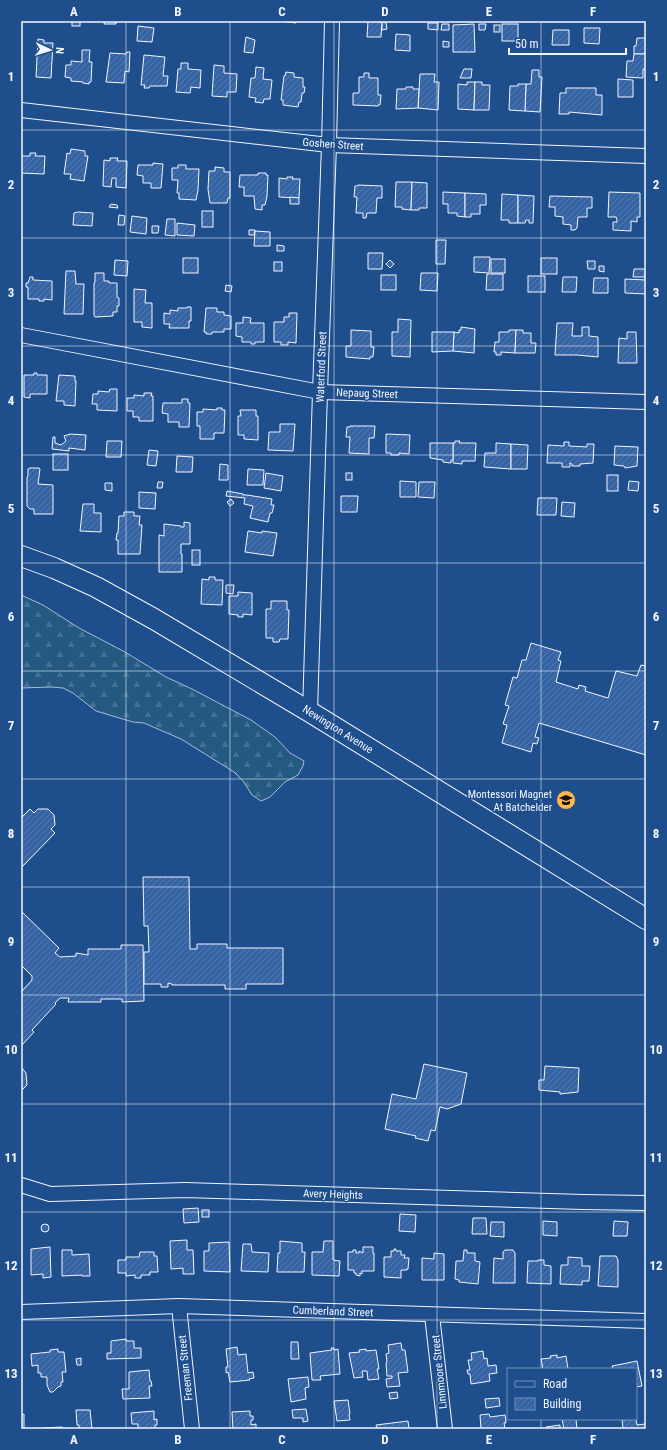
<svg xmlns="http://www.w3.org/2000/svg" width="667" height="1450" font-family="'Roboto Condensed',sans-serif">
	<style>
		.forest { fill: url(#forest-firs); stroke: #a8bbd7 }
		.building { fill: url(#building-hatch); stroke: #f2f6ff }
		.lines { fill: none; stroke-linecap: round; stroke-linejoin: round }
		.street-casing { stroke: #f2f6ff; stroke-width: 16 }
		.secondary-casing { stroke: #f2f6ff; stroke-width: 22 }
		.street { stroke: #1f4e8c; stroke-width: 14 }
		.secondary { stroke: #1f4e8c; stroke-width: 20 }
		.grid { fill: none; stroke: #f2f6ff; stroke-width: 1; stroke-opacity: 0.55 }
		.labels { text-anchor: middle; stroke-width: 3; stroke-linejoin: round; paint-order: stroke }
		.street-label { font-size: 11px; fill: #f2f6ff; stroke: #1f4e8c }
		.poi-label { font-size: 11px; fill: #f2f6ff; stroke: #1f4e8c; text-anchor: end }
		.neatline { fill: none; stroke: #f2f6ff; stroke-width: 1.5 }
		.grid-label { font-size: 13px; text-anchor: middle; font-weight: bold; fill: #f2f6ff }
	</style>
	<defs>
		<pattern id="forest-firs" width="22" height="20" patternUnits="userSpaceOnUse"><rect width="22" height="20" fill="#245a82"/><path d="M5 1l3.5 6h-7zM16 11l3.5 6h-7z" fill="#447295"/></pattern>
		<pattern id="building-hatch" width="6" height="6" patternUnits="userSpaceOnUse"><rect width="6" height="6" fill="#3563a3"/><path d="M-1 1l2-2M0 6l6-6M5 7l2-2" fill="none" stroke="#537ab1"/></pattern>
	</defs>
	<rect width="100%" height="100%" fill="#1f4e8c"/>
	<path class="forest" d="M21,595L43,605L79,628L125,652L166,677L192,689L251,720L275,737L290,753L304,761L303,766L298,775L285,782L270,797L261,801L252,795L243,781L234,772L181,739L144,723L133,722L96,711L73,693L63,688L51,687L21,688Z"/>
	<g class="building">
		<rect x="72" y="21" width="8" height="5"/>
		<path d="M105,21H116V24H104Z"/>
		<path d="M280,21H296V23Z"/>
		<path d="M368,21L382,22L381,37H367Z"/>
		<path d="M382,22H386L387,29L382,30Z"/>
		<path d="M428,23H438V30L428,29Z"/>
		<path d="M442,24H449V30H441Z"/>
		<path d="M474,24L475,52H453V25Z"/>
		<path d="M479,24H486L485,30H479Z"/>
		<rect x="502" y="24" width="16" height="17"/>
		<rect x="494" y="25" width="6" height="7"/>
		<path d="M138,26L154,28L152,42L137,41Z"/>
		<path d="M584,28H600L599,44L584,43Z"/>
		<path d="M553,30H569V45H552Z"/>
		<path d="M396,34L410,35V51L395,50Z"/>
		<path d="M246,37L255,40L253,53L244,52Z"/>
		<path d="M637,38H646V54H634V46H636Z"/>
		<path d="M38,39L44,40V43H53L51,78L36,77Z"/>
		<path d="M443,41L449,42V47H443Z"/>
		<path d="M82,50H90L89,62H92L91,82H89V84L83,83V82L71,81V78L65,77L66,65H71V61L82,62Z"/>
		<path d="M127,52H130L129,72L125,71L124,83L106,82L110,53L126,54Z"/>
		<path d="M634,54H646V69H643V78L626,77L627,61H633Z"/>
		<path d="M144,55L165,57L163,76H168L167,86H150L149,88H144L145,85H141Z"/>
		<path d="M181,63H188V69L201,70L200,88L191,87L190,93L176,92L178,69H181Z"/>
		<path d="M214,65L224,66V73L237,74L236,92H227V97L212,96Z"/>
		<path d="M256,67L264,68L263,79L272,80L270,99H264L263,103L255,102L256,98L249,97L251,78H255Z"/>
		<path d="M464,69H472L471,78H460Z"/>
		<path d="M532,70H539V77H542L540,112L525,111L526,84H531Z"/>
		<path d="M286,72L294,73V77L303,78V87H305L304,93H302L301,102H299L298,107L283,105V100H281L284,76H285Z"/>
		<path d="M364,73H369V78H378V95H381L380,105H378V106L353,105V93H359V77H364Z"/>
		<path d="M420,74H435L434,82H439L438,110L418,108Z"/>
		<path d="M618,79L633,80V97H618Z"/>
		<path d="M467,82H475L474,110L458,109V84L467,85Z"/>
		<path d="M475,82H482V85H490L489,110H474Z"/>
		<path d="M518,84H526L525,111L509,110L510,86H518Z"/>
		<path d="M406,87H413V89H419L418,108L396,109L397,89H406Z"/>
		<path d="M566,88H596V95H602V115L569,112V114H559L560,93H566Z"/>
		<path d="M71,149L85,151V156H88L84,181L70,179L71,174H64L67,153L70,154Z"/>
		<path d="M30,153H36L35,156H45L44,174L21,173V156H30Z"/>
		<path d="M110,158H118L117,161H127L126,188L116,187V178H112L111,187L103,186L104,160L110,161Z"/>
		<path d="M153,163L163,164L161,188H151V183H143V176L137,175L138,165H153Z"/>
		<path d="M178,165H186V169H199L198,190L196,200L179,199V193H177L178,180H172V168H178Z"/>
		<path d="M215,167L224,168V172H230V198H228L227,203H210L208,189L209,171H215Z"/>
		<path d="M258,173H266V175H268L267,196L265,205H262V210L255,209L254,196H244V187H239L240,175H258Z"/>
		<path d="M287,177H293L292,179H300L299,198L279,197V178L287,179Z"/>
		<path d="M396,182H412L411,210L402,209V207H395Z"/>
		<path d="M412,182L427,183V208H419V210H411Z"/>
		<path d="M358,185L382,186V198H377L376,213H367L366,218H363V213H356L357,197H354L355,186H357Z"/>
		<path d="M443,192L465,193V217L457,216V213H448V204H443Z"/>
		<path d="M609,192L640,193V217H637V222L631,221V231L613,230V222H617V220L616,217H608Z"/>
		<path d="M465,193L486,194V205H480V214H471V217H465Z"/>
		<path d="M502,194L518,195V223H509V220H501Z"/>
		<path d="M518,195L534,196L533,223H529V220H526L525,223H518Z"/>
		<path d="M550,196L592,197V208H587V217H578L577,228L575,230H571V225L563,224V217L555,216V207H549Z"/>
		<path d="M290,197L299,198V204H290Z"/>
		<path d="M111,204L117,205L118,208L109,207Z"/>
		<rect x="202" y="211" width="11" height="16"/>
		<path d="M78,212L93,213L92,226L73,225L74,213Z"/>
		<path d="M119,215L125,216L124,225H118Z"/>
		<path d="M132,216L147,218L146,234L130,232Z"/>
		<path d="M167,219H175V236L165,235Z"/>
		<path d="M177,223L195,225L194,236L177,235Z"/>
		<path d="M152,226H159L158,233H152Z"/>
		<path d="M249,230H255L254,235H249Z"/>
		<path d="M255,231L270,232V246H254Z"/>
		<path d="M436,240H446L445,264H436Z"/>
		<path d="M277,245L284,246V251H277Z"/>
		<path d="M368,253H383L382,269H368Z"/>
		<path d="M474,257H490L489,273L474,272Z"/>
		<rect x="183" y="258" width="15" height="15"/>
		<rect x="541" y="258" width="16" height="16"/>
		<rect x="491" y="259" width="14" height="14"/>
		<path d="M115,260L128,261L127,276L114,275Z"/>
		<path d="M390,260L394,264L390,268L386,264Z"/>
		<path d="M587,261H595V269H588Z"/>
		<rect x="274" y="262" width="8" height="9"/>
		<path d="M599,266H604V272L599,271Z"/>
		<path d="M634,269H645V277H633Z"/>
		<path d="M66,271H75L76,284H84L83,314H64Z"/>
		<path d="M95,273H104V281H109V283H117V297L119,298V306H117V312H113V316L95,317L94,315V283L95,282Z"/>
		<path d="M421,273H438L437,291L420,290Z"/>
		<path d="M487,274H503V290H486Z"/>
		<rect x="381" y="275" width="15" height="15"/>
		<rect x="528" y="276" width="17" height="16"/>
		<path d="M30,277H33V280L52,281V300L44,299V301H39V299H28V287H26V283H28Z"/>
		<path d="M563,277H577L576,292H562Z"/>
		<path d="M594,278H608V293H593Z"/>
		<path d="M625,279L646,280V294L625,293Z"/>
		<path d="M226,285L232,286L231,292L225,291Z"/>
		<path d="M134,289L146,290L145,303H152V328L142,327V322H134Z"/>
		<path d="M187,307H191V321H189V328H169L170,324H164V313L170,314V310L178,311V308H187Z"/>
		<path d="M206,308H217V312H224V315L231,316V329H224V332H212V334H206V332H204Z"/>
		<path d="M289,313H297L296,343L288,342V345H281V342H274V322H284V317H289Z"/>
		<path d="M243,317L251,318L250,323H264V342H255V344H251V342H242V337L236,336V323H243Z"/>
		<path d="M398,319L411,320L410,357L392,356V332H398Z"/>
		<path d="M557,323H573L572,336H582V327H589V336L598,337V357L577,355H555Z"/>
		<path d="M461,327L475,329L474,353L453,351L454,332L459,333V330H461Z"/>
		<path d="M351,330L371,331V347H374L373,357H370V359L346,357V346H351Z"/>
		<path d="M509,330H516L515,353L501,352V355H496V352H494L495,342H499V332H509Z"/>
		<path d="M516,330H523V333H531V343H536L535,353H515Z"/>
		<path d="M432,332H454L453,351L432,352Z"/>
		<path d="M627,332H636L637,363H618L619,338L627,339Z"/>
		<path d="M34,373H37V375H47V394H30V398L24,397V375H34Z"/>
		<path d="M59,375L75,376V381H76L75,406L64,405V401H56Z"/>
		<path d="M110,389H117V411L97,410V404H92L93,394H98V391L109,392Z"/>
		<path d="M144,393H152L151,396H153V421H139V417H133V411H127V398H134V395L144,396Z"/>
		<path d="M182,399H188V403H190L189,427H179V422H168V414L162,413L163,403H182Z"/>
		<path d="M217,408H222V410H225L224,433H214V439H200V426H197V412H203V409L217,410Z"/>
		<path d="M240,410H256V416H258V440L244,439V435H238V416H241Z"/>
		<path d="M280,424H295L293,451L268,450L269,432H280Z"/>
		<path d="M350,426H375L374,438H369V454L349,453L350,437H346L347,427H350Z"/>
		<path d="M70,434L86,435L85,450L69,448V451L52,449L53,437H55V443L61,445L66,441L64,436Z"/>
		<path d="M386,434L410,435L409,454L399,453V455H391V453H386Z"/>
		<path d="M107,441H122L121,457H106Z"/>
		<path d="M455,441H460L459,443H476L475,461H462V464L453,463V443H455Z"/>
		<path d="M564,442H569V446L587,447V444H594L593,463L580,464V466H572V464L570,463V467H562V463H547L548,445L564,446Z"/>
		<path d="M430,443H453V460H451V463L443,462V460L430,458Z"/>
		<path d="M496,443L511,444V469L484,467L485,453H496Z"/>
		<path d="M511,444L528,445L527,469H511Z"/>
		<path d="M615,446L638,447L637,466L625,468L624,466L614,465Z"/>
		<path d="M149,450L158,451L156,466L147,465Z"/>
		<rect x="53" y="454" width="15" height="16"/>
		<path d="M177,456L193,457L192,472H176Z"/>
		<path d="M220,464L228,465V480H219Z"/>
		<path d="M30,468H39L40,469L38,484L53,485V514H34V509H30L27,506V477L28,476V469Z"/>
		<path d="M248,469L264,470L263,485H247Z"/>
		<path d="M266,473L283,476L281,491L264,488Z"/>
		<rect x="346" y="473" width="6" height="7"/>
		<rect x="607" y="475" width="11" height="16"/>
		<path d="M400,481L416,482V497H400Z"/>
		<path d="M629,481L639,482L638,491L628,490Z"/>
		<path d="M158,482H163L162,488H157Z"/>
		<path d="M419,482H435L434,498L418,497Z"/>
		<path d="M105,483H112V491L105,490Z"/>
		<path d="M227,491L243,494V495H247L272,499L271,505H274L272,513H270L268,522L250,518L253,506L244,504L245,498L226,496Z"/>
		<path d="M139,492L156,493L155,509L139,508Z"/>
		<path d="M341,496H358L357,512H341Z"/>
		<path d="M538,498H557L556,515H537Z"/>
		<path d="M231,499L234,503L230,506L227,502Z"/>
		<path d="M562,502L575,503L574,517L561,516Z"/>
		<path d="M83,504H94V513H101V532L80,531Z"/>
		<path d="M124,512H134V516H140L139,525H142L140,554H118V540H116L117,533H118L119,516H124Z"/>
		<path d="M184,522L190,523V544H181V554H182V572H159V535L164,536V524L181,526V527H184Z"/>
		<path d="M248,531L262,533V531L277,533L273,556L245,552Z"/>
		<rect x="192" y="550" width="8" height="15"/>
		<path d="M209,577H215V580H223L222,605L201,604L202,579L209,580Z"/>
		<path d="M226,585H234L233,594L226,593Z"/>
		<path d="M238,592L252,593V615L243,614V617H238V615L229,614V596H238Z"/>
		<path d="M271,601H287V610H289L288,639H280L279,642H273V638H266V609H271Z"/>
		<path d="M531,643L561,652L558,660L561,661L556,682L578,689L579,685L586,687L585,691L608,698L616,671L637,676L641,665L646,666V755L539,723L535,737L539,738L537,744L533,743L531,752L502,743L507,725L503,724L509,706L505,705L513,677L517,678L522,660H526Z"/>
		<path d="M30,809L34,813L38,809H48L54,815L55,825L51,829L55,833L21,868V818Z"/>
		<path d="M143,877H189L190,949H197V944H227V948H283V984H246V989H225V985H172V984L168,983V987H161V984H144V952H149L148,926H144Z"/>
		<path d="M21,911L59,948L55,953L60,957L76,956V953L88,955V949H121V945H143L144,1001L122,1002V999H101V1002H68L69,998H60L55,1003L56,1004L32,1030L34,1032L21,1046V992L32,980V976L21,965Z"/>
		<path d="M424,1064L467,1073L461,1104L447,1109L440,1107L435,1131L431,1130L428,1141L415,1138L416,1136L385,1129L392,1094L416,1099Z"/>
		<path d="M545,1066L579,1068L578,1092L560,1094V1092L539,1090V1080H544Z"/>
		<path d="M21,1067L26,1073L27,1085L21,1091Z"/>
		<path d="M198,1208L199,1222L184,1223L183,1209Z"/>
		<rect x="202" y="1210" width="7" height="7"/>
		<path d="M400,1214L416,1215L415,1232L399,1231Z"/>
		<path d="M473,1218H486L487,1234H472Z"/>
		<path d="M543,1221L557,1222V1236L543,1235Z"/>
		<path d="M614,1221L628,1222L627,1236H613Z"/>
		<path d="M491,1222H504V1237L490,1236Z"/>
		<circle cx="45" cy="1228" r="4"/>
		<path d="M187,1240V1250H193L194,1274H183V1268L171,1269L170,1241Z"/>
		<path d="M280,1241L302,1243V1252H305L304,1272H277L278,1253H280Z"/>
		<path d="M324,1241H333V1260L340,1261L339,1276L312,1275V1252H323Z"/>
		<path d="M229,1242L230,1272L204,1271V1251H209V1243Z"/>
		<path d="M243,1244H251L252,1252L269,1253L268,1272L241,1271Z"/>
		<path d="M50,1247L51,1277L43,1278V1274L31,1275V1249Z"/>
		<path d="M363,1247H373V1253H374V1271H362V1274L360,1273V1276L356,1275V1273H354V1270H348V1252H353V1250H356V1253H359V1251L363,1253Z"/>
		<path d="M394,1249H396V1251H401V1255H405L404,1258H409L408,1269H407V1270H401V1278L384,1277V1257H391V1251H394Z"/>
		<path d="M62,1250H72V1255L89,1254L90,1276H82V1275L62,1276Z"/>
		<path d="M464,1250H467V1253H475V1261L480,1262L478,1284L459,1282V1280L455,1279L456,1261H463Z"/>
		<path d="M505,1250H513L515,1253V1283H493L494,1258L503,1259V1252Z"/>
		<path d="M140,1252H154V1256H157L158,1272H150V1275H141V1278H135V1275L126,1276V1273H118V1260H126V1257H139Z"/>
		<path d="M434,1253L444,1254V1280H422V1258L434,1259Z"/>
		<path d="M600,1256H616L618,1260V1287L598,1286Z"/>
		<path d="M568,1257L582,1258V1266H590L589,1281H582V1285L560,1284L561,1265H568Z"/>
		<path d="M538,1260H544V1265L551,1266V1284L527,1283L528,1261H538Z"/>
		<path d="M126,1339V1341H134V1348H141V1358L107,1359V1353H111V1341Z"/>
		<path d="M291,1342H298L299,1359H291Z"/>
		<path d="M401,1343L402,1350H405L408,1372L398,1373L400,1386L387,1387L386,1379L392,1378V1376H387L386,1363L387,1362L386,1354L389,1353L388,1345Z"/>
		<path d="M237,1347L238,1355L246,1354L248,1373L253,1372L254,1378L249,1379L250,1380L230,1382L228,1372L226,1373V1367H228L226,1349Z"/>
		<path d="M331,1348H334V1350L338,1349L340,1374L320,1376L321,1380H312L310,1353L332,1350Z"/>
		<path d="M58,1349V1352H64L66,1372H62L63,1382H61V1386L58,1387L53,1392H50L47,1385V1377H41V1373H38V1365L32,1366L31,1354L50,1352V1350Z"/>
		<path d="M366,1349V1351L376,1350L379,1369H377L379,1379L368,1380L367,1371H362L363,1377L354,1378L349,1353L360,1352L359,1350Z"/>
		<path d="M483,1351L484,1359L487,1358L488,1366L496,1365L497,1373L489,1374L490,1381L471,1384L470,1374H468L467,1370H470L468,1360H472L471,1353Z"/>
		<path d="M557,1355V1358L566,1356L568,1369H543L541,1359L551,1358L550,1356Z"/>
		<path d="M81,1358V1365H77L76,1359Z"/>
		<path d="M637,1361L642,1386L636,1387V1369H613L612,1366Z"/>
		<path d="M149,1370L150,1381H151L152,1386H149L150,1398L123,1399L122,1389H129V1372Z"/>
		<path d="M308,1377L309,1387L305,1388L306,1399L291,1402L288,1379Z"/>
		<path d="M397,1392L398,1398L390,1399L389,1393Z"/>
		<path d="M499,1398L500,1406L486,1408L485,1399Z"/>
		<path d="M348,1400L350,1414H349L350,1420L337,1421L334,1401Z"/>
		<path d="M306,1409L308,1421L303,1422V1418H293L292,1410Z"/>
		<path d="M76,1410H90L92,1429H79V1425H77Z"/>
		<path d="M154,1411V1420L157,1419V1425H155V1429H138V1424H132L131,1413Z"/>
		<path d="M250,1411V1416H253V1420H251V1425L256,1424V1429H233L232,1412Z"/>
		<path d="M24,1414V1429H21V1415Z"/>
		<path d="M489,1414L490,1417L505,1415L506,1423H504L505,1429H481L480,1415Z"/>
		<path d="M562,1419H576L577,1429H564Z"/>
		<path d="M636,1419L637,1425L645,1424L646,1429H619L623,1428L622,1420Z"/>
		<path d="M408,1421L409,1429H377L376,1425Z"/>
		<path d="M560,1425V1429H546V1427Z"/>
		<path d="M62,1427L63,1429H44L43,1428Z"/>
	</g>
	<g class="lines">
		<defs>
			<g id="street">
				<path d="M21,110L329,145L646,156"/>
				<path d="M21,335L320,392L646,402"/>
				<path d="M310,712L320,392L329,145L332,21"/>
				<path d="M21,1185L50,1194L185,1190L583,1202L646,1203"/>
				<path d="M179,1306L192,1429"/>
				<path d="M21,1312L179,1306L646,1321"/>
				<path d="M432,1315L445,1429"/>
			</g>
			<path id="secondary" d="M21,556L54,568L96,587L154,619L310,712L646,919"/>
		</defs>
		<use href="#street" class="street-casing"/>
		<use href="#secondary" class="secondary-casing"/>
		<use href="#street" class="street"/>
		<use href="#secondary" class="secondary"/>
	</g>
	<path class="grid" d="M126,21V1429M230,21V1429M334,21V1429M437,21V1429M541,21V1369M21,130H646M21,238H646M21,346H646M21,455H646M21,563H646M21,671H646M21,779H646M21,887H646M21,995H646M21,1104H646M21,1212H646M21,1320H646M541,1419V1429"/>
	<defs>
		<symbol id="school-disc" viewBox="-11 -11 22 22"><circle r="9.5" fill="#ffb74d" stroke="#1f4e8c"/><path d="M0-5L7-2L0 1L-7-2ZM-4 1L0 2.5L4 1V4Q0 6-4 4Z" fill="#111"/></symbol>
	</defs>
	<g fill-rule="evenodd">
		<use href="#school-disc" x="555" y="789" width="22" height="22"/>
	</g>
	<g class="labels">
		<g class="street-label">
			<text transform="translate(333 144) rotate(4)" y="4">Goshen Street</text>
			<text transform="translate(321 367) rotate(-88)" y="4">Waterford Street</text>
			<text transform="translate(367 393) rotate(2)" y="4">Nepaug Street</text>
			<text transform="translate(338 729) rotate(32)" y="4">Newington Avenue</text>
			<text transform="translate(333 1194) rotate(2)" y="4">Avery Heights</text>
			<text transform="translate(333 1311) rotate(2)" y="4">Cumberland Street</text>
			<text transform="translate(185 1368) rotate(-96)" y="4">Freeman Street</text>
			<text transform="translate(439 1372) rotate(-96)" y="4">Linnmoore Street</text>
		</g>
		<g class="poi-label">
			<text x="552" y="798">Montessori Magnet<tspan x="552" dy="13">At Batchelder</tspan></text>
		</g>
	</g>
	<rect width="667" height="1450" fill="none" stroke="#1f4e8c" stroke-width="44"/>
	<rect x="507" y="1368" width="130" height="52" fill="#1f4e8c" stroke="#7391ba"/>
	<rect x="515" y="1381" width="20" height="6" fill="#1f4e8c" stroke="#7391ba"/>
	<text x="543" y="1388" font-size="12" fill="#f2f6ff">Road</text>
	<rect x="515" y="1398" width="20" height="12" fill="url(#building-hatch)" stroke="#7391ba"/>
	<text x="543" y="1408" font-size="12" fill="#f2f6ff">Building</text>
	<g transform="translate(50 50) rotate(94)" stroke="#1f4e8c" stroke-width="3" paint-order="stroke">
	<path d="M0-3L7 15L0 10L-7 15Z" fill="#f2f6ff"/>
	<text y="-6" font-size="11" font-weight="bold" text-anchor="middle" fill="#f2f6ff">N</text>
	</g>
	<path d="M509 48v6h117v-6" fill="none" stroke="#f2f6ff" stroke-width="2"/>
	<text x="515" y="48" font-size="12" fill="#f2f6ff" stroke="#1f4e8c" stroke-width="3" paint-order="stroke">50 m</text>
	<rect x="22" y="22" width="623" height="1406" class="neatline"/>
	<g class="grid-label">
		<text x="74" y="16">A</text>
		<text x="178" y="16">B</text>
		<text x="282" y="16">C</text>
		<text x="385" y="16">D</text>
		<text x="489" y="16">E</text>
		<text x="593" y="16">F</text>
		<text x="11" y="81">1</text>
		<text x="656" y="81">1</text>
		<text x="11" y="189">2</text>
		<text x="656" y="189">2</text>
		<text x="11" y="297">3</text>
		<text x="656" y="297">3</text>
		<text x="11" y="405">4</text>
		<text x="656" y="405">4</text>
		<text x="11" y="513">5</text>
		<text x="656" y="513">5</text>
		<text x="11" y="621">6</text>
		<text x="656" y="621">6</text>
		<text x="11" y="730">7</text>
		<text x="656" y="730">7</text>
		<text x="11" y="838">8</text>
		<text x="656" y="838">8</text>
		<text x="11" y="946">9</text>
		<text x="656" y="946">9</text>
		<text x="11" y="1054">10</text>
		<text x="656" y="1054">10</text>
		<text x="11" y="1162">11</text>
		<text x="656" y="1162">11</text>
		<text x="11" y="1270">12</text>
		<text x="656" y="1270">12</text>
		<text x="11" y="1378">13</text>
		<text x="656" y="1378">13</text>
		<text x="74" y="1444">A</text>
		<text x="178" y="1444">B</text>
		<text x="282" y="1444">C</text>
		<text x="385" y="1444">D</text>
		<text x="489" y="1444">E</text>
		<text x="593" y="1444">F</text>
	</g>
</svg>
